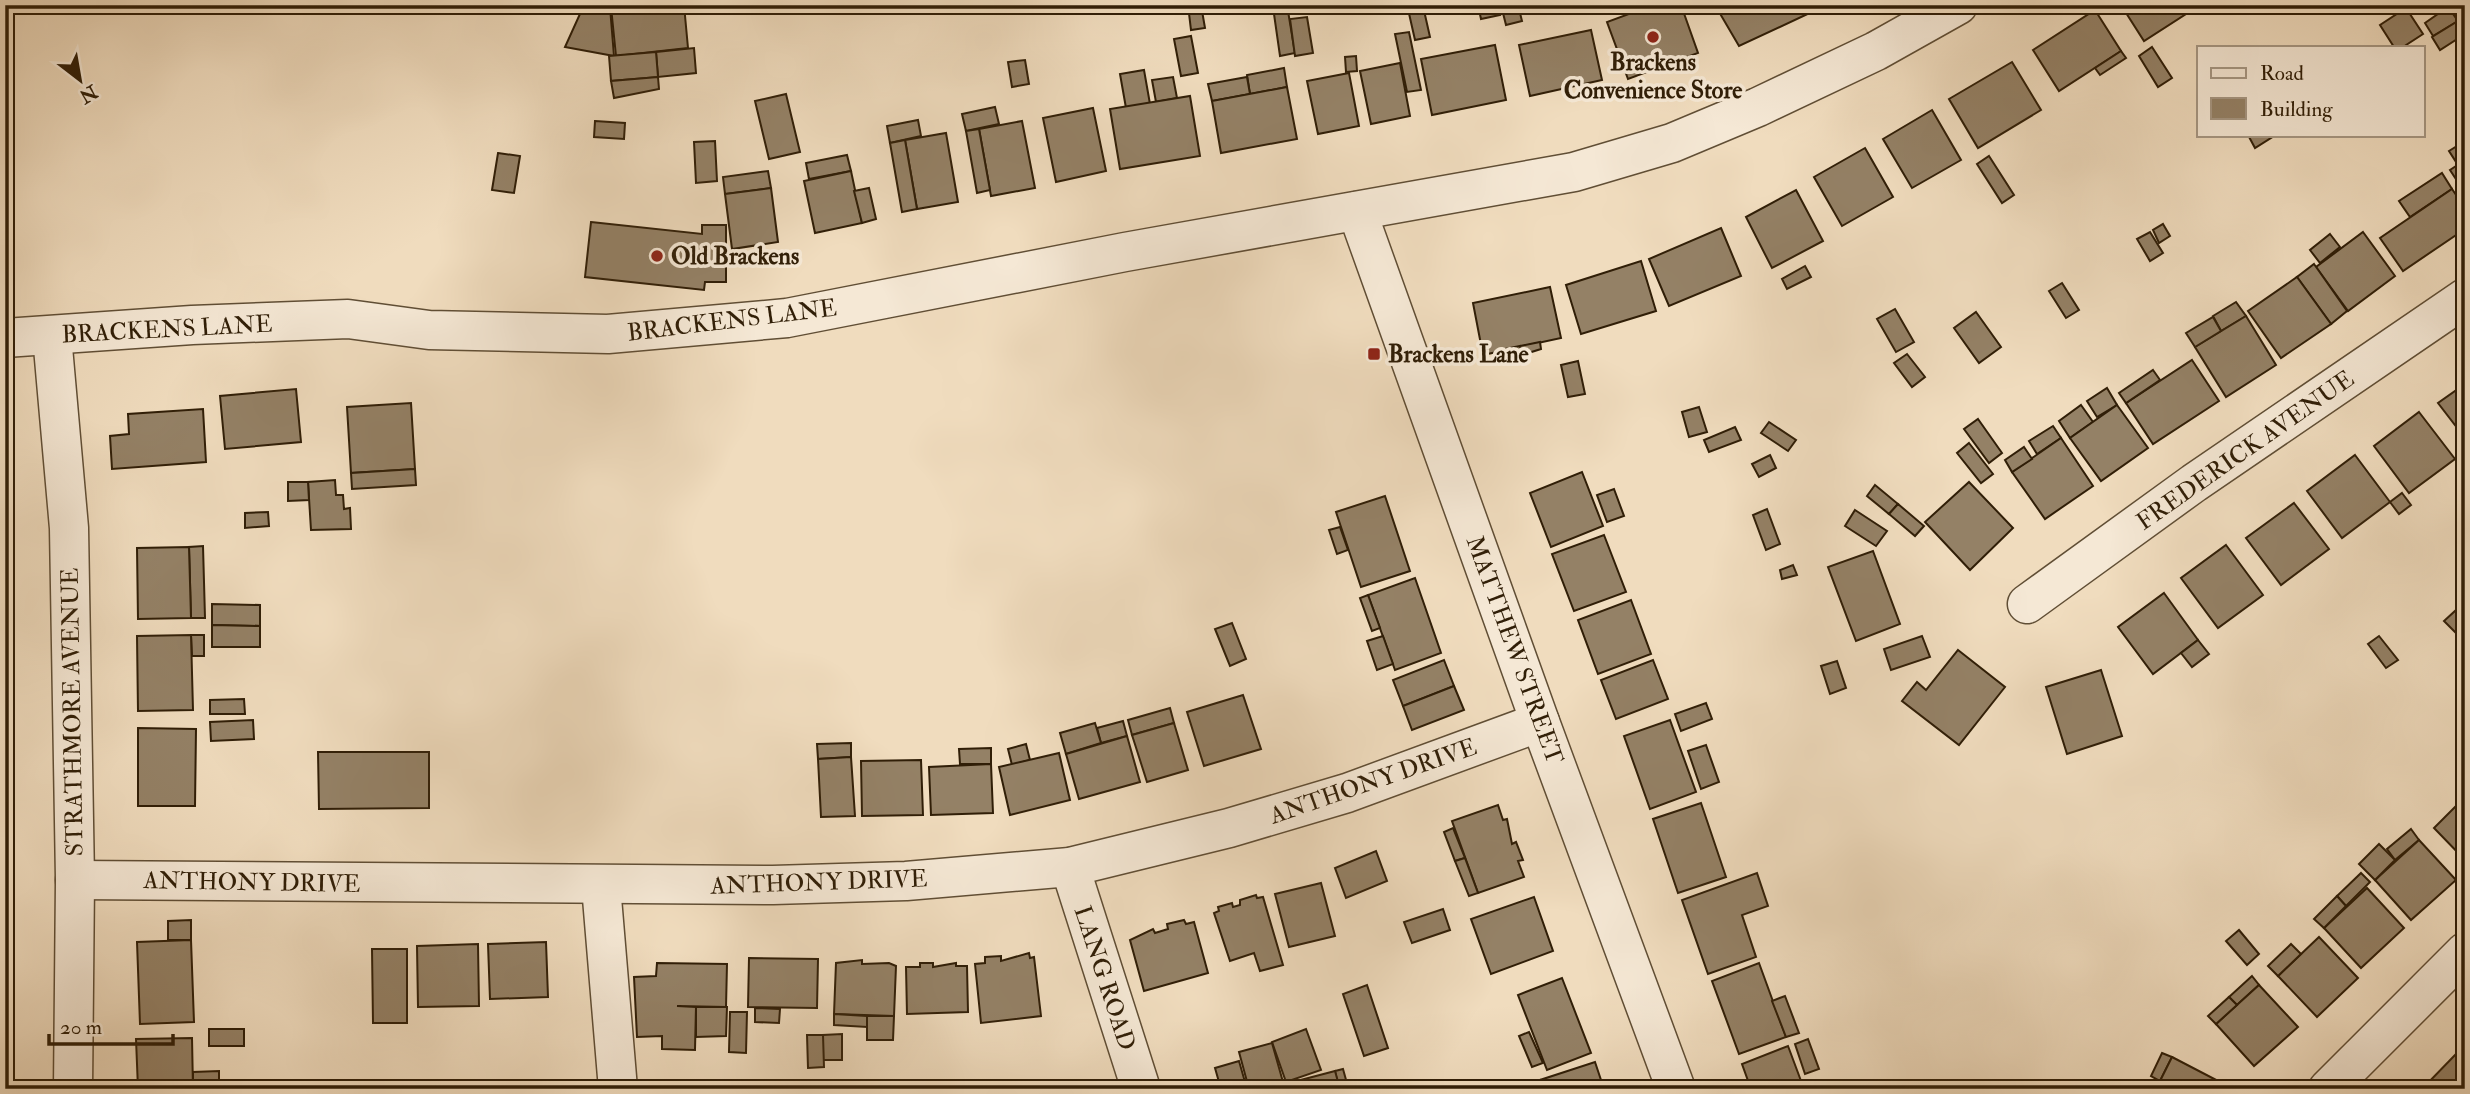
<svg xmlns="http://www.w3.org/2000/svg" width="2470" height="1094" font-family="'IM FELL Double Pica',serif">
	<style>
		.building { fill: #948166; stroke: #301e07; stroke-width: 2 }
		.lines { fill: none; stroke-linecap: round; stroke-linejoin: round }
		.minor-casing { stroke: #604e35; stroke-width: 41 }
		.minor { stroke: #f5e8d5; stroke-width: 38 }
		.poi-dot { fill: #8f2418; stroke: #f5e8d5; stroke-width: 2.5 }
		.labels { text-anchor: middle; stroke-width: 7; stroke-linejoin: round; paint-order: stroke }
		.poi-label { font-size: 24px; font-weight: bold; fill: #301e07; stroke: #f5e8d5; text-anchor: start }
		.street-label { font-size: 24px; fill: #301e07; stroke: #f5e8d5 }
	</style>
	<rect width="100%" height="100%" fill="#f0dcbe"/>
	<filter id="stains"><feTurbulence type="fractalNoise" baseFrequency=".00286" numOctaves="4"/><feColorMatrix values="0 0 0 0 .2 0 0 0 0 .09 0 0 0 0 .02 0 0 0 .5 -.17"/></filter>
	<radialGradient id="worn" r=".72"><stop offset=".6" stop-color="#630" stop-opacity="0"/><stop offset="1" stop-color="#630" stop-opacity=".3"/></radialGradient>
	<g class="building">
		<path d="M541,5H556L550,12Z"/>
		<path d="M584,5L610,7L614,56L565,47Z"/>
		<path d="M629,5H684L688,48L616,56L611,7Z"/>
		<path d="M1188,5H1201L1205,28L1191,30Z"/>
		<path d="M1478,5H1497L1500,15L1481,19Z"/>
		<path d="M1501,5H1518L1522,21L1506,25Z"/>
		<path d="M1586,5H1613L1589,13Z"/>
		<path d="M1653,5H1681L1698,53L1628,79L1607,22Z"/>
		<path d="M1715,5H1816L1814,11L1739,46Z"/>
		<path d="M2121,5H2200L2144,41Z"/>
		<path d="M1423,6L1430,37L1415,40L1408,9Z"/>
		<path d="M2448,7L2458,21L2433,36L2425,23Z"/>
		<path d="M2406,8L2423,34L2403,47H2394L2380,25Z"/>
		<path d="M2095,10L2121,51L2059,91L2033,50Z"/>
		<path d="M1288,11L1295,53L1280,56L1274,14Z"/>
		<path d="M1307,17L1313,53L1295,56L1290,19Z"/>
		<path d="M2458,21L2465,34L2440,50L2432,37Z"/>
		<path d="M1591,30L1602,80L1530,96L1519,45Z"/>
		<path d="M1409,32L1421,90L1407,92L1395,34Z"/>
		<path d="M1191,36L1198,73L1181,76L1174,39Z"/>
		<path d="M1495,45L1506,100L1432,115L1421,59Z"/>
		<path d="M2152,47L2172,78L2158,87L2139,56Z"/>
		<path d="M694,48L696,73L658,77L656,52Z"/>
		<path d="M2121,51L2126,58L2100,75L2095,68Z"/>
		<path d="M656,52L658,77L611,81L609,56Z"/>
		<path d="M1356,56L1357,71L1346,72L1345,57Z"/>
		<path d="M1025,60L1029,84L1012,87L1008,62Z"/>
		<path d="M2012,62L2041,110L1978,148L1949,99Z"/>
		<path d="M1400,63L1410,116L1371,124L1360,71Z"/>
		<path d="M1284,68L1287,87L1250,94L1247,75Z"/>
		<path d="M1144,70L1150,104L1126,108L1120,74Z"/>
		<path d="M1349,73L1359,126L1318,134L1307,81Z"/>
		<path d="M658,77L659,89L614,98L611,81Z"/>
		<path d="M1173,77L1177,98L1156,102L1152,80Z"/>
		<path d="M1247,77L1250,94L1212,101L1208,84Z"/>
		<path d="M1287,87L1297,139L1221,153L1212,101Z"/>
		<path d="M786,94L800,152L769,159L755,101Z"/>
		<path d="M1190,96L1200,156L1120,169L1110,109Z"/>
		<path d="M995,107L999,124L966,131L962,114Z"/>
		<path d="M1093,108L1106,171L1056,182L1043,118Z"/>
		<path d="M1932,110L1961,160L1912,188L1883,139Z"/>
		<path d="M918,120L921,136L890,143L887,126Z"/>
		<path d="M595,121L625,123L624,139L594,137Z"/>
		<path d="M1022,121L1035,188L991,196L979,129Z"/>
		<path d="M979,129L990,190L977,193L966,131Z"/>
		<path d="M946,133L958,202L917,209L905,140Z"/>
		<path d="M2248,135H2273L2274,136L2255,148Z"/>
		<path d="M905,140L917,209L902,212L890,143Z"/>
		<path d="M715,141L717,181L696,183L694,142Z"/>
		<path d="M2465,141V160L2458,165L2449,151Z"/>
		<path d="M1865,148L1893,197L1842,226L1814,177Z"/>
		<path d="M498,153L520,156L514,193L492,190Z"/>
		<path d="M847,155L851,171L809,179L806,163Z"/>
		<path d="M1989,156L2014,195L2002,203L1977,164Z"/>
		<path d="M2465,160V193L2450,170Z"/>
		<path d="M768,171L771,188L725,194L723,177Z"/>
		<path d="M851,171L862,223L815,233L804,181Z"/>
		<path d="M2442,173L2452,189L2410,217L2399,201Z"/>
		<path d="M771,188L778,242L732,249L725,194Z"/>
		<path d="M869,188L876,219L862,223L854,191Z"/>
		<path d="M2452,189L2465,208V229L2403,271L2380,238Z"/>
		<path d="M1796,190L1823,241L1772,268L1746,217Z"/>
		<path d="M591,222L702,234V225H726V282H705L704,290L585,277Z"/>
		<path d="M2163,224L2170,236L2159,243L2153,230Z"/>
		<path d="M1721,228L1741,276L1669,306L1649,259Z"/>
		<path d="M2150,232L2163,253L2150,261L2137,239Z"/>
		<path d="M2363,232L2395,276L2348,311L2316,267Z"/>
		<path d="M2330,234L2340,247L2320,263L2310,250Z"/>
		<path d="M1641,261L1656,311L1581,334L1566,285Z"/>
		<path d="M2314,264L2347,311L2331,324L2297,277Z"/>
		<path d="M1805,266L1811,277L1787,289L1782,279Z"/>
		<path d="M2297,277L2331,324L2281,358L2248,311Z"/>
		<path d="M2062,283L2079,310L2066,318L2049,291Z"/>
		<path d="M1550,287L1561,338L1483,355L1473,303Z"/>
		<path d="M2236,302L2246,316L2221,331L2213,316Z"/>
		<path d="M1895,309L1914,342L1896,352L1877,319Z"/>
		<path d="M1976,312L2001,347L1979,363L1954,328Z"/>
		<path d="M2246,316L2276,365L2226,397L2195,347Z"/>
		<path d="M2213,317L2221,331L2195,347L2186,333Z"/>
		<path d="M1540,342L1541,349L1522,355L1520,346Z"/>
		<path d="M1520,346L1522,357L1502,362L1500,350Z"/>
		<path d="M1907,354L1925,377L1912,387L1894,363Z"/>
		<path d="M2192,360L2219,401L2153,444L2126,403Z"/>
		<path d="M1578,361L1585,394L1568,397L1561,365Z"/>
		<path d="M2153,370L2160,380L2126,403L2119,393Z"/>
		<path d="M2465,384V438L2438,403Z"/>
		<path d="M2107,388L2117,405L2097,417L2087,401Z"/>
		<path d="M296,389L301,442L225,449L220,396Z"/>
		<path d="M411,403L415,469L351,473L347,407Z"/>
		<path d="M2081,405L2093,422L2070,438L2059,421Z"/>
		<path d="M2117,405L2148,448L2101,481L2070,438Z"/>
		<path d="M1699,407L1707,432L1689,437L1682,412Z"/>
		<path d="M203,409L206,462L112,469L110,436L129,434L128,414Z"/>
		<path d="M2419,412L2455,459L2409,493L2374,446Z"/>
		<path d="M1978,419L2002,453L1989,463L1964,429Z"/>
		<path d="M1769,422L1796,440L1788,451L1761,433Z"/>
		<path d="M2053,426L2061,438L2037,454L2029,441Z"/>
		<path d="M1735,427L1741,440L1709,452L1704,440Z"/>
		<path d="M2061,438L2093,486L2045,519L2012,472Z"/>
		<path d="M1969,443L1993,474L1981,483L1957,453Z"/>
		<path d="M2024,447L2032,459L2012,472L2005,460Z"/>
		<path d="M1770,455L1776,468L1759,477L1752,464Z"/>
		<path d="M2355,455L2390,502L2342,538L2307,491Z"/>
		<path d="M415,469L416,485L352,489L351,473Z"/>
		<path d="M1582,472L1603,526L1551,547L1530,493Z"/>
		<path d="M335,480L336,495H343L344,509L350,508L351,529L311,530L308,482Z"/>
		<path d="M288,482H308L309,500L288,501Z"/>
		<path d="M1969,482L2013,528L1970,570L1925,522Z"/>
		<path d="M1875,485L1898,504L1889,514L1867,496Z"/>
		<path d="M1614,489L1624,516L1607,522L1597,495Z"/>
		<path d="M2402,493L2411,505L2399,514L2390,502Z"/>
		<path d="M1385,496L1410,571L1361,587L1336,512Z"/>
		<path d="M2294,503L2329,549L2281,585L2246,538Z"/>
		<path d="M1898,504L1924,526L1915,536L1889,514Z"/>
		<path d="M1767,509L1780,544L1766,550L1753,515Z"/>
		<path d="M1855,510L1887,531L1876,546L1845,526Z"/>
		<path d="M268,512L269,526L245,528V513Z"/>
		<path d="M1340,527L1348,550L1337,554L1329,530Z"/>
		<path d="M1604,535L1626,592L1574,611L1552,554Z"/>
		<path d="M2226,545L2263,595L2218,628L2181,578Z"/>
		<path d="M203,546L205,618H191L189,547Z"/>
		<path d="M189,547L191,618L138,619L137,548Z"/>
		<path d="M1873,551L1900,624L1856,641L1828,567Z"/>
		<path d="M1793,565L1797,575L1782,579L1780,570Z"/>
		<path d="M1415,578L1441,653L1395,670L1368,595Z"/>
		<path d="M2164,593L2198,640L2153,674L2118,627Z"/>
		<path d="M1368,595L1380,628L1372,631L1360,598Z"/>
		<path d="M1631,600L1651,654L1598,674L1578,620Z"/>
		<path d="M212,604L260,605V626L212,625Z"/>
		<path d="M2455,611L2465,621V632L2460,637L2444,621Z"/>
		<path d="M1232,623L1246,659L1230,666L1215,629Z"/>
		<path d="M212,625L260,626V647H212Z"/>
		<path d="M191,635H204V656H192Z"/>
		<path d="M191,635L193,710L138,711L137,636Z"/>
		<path d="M1383,636L1393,664L1377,670L1367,641Z"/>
		<path d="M1922,636L1930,657L1891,670L1884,649Z"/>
		<path d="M2379,636L2398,660L2386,668L2368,644Z"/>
		<path d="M2198,640L2209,654L2192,667L2181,653Z"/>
		<path d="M1958,650L2005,687L1959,745L1902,701L1917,682L1926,690Z"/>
		<path d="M1444,660L1454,686L1403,706L1393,680Z"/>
		<path d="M1653,660L1668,699L1616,719L1601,680Z"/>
		<path d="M1837,661L1846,688L1830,694L1821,666Z"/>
		<path d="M2101,670L2122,736L2067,754L2046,687Z"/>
		<path d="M1454,686L1464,710L1412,730L1403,706Z"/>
		<path d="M1243,695L1261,749L1204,766L1187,712Z"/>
		<path d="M244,699L245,714H210V700Z"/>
		<path d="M1706,703L1712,719L1681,731L1675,714Z"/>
		<path d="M1170,708L1174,723L1132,735L1128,720Z"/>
		<path d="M253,720L254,739L211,741L210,722Z"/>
		<path d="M1670,720L1696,792L1650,809L1624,736Z"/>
		<path d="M1123,721L1127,736L1101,743L1097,728Z"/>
		<path d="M1095,723L1101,743L1066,754L1060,733Z"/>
		<path d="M1174,723L1188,770L1147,782L1132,735Z"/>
		<path d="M138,728L196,729L195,806H138Z"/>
		<path d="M1127,736L1140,782L1079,799L1066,754Z"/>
		<path d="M851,743V757L818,759L817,744Z"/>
		<path d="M1026,744L1030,760L1012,765L1008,749Z"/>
		<path d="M1706,745L1719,782L1701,789L1688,751Z"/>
		<path d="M991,748V764H960L959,749Z"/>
		<path d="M318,752H429V808L319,809Z"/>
		<path d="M1059,753L1070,800L1010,815L999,767Z"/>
		<path d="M851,757L855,816L821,817L818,759Z"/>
		<path d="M921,760L923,815L862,816L861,761Z"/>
		<path d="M991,764L993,813L931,815L929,767Z"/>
		<path d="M2465,797V860L2434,828Z"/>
		<path d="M1701,803L1726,877L1678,893L1653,819Z"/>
		<path d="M1498,805L1503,820L1507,819L1512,844L1516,842L1523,860L1518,861L1524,877L1478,893L1452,821Z"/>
		<path d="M1453,828L1465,858L1455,861L1444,832Z"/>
		<path d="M2411,829L2419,840L2395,860L2387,849Z"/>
		<path d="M2419,840L2456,880L2411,920L2375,880Z"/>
		<path d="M2379,844L2395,860L2375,880L2359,864Z"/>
		<path d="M1376,851L1387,881L1346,898L1335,868Z"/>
		<path d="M1465,858L1478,893L1469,896L1455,861Z"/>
		<path d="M1757,873L1768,906L1742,915L1756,957L1708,974L1682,900Z"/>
		<path d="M2361,873L2370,882L2346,906L2337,896Z"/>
		<path d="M1321,883L1335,936L1289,947L1275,894Z"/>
		<path d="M2367,888L2404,928L2361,968L2324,928Z"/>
		<path d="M1256,895L1257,898L1263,897L1283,965L1260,971L1254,953L1230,961L1214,913L1219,911L1218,907L1232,903L1233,907L1240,905V900Z"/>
		<path d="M2337,896L2346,906L2324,928L2314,919Z"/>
		<path d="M1534,897L1553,951L1491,974L1471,919Z"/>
		<path d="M1443,909L1450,930L1412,943L1404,922Z"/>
		<path d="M191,920V940H168V921Z"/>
		<path d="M1184,920L1186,924L1194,922L1208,973L1144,991L1130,940L1153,929L1155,933L1168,929L1167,924Z"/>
		<path d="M2239,930L2259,954L2247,965L2226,941Z"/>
		<path d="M2319,937L2358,978L2317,1017L2278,976Z"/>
		<path d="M191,940L194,1022L140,1024L137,942Z"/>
		<path d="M546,942L548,997L490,999L488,944Z"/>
		<path d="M478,944L479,1006L418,1007L417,946Z"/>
		<path d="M2291,944L2301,954L2278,976L2268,966Z"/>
		<path d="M372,949H407V1023H373Z"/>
		<path d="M1029,953L1030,958L1034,957L1041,1016L981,1023L975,964L985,963V957L1001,956V961Z"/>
		<path d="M749,958L818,959L817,1008L748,1007Z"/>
		<path d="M862,960V964L889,963L896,966L894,1016L834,1014L836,963Z"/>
		<path d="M657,963L727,964L726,1007L677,1006L696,1007L695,1050L662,1049V1036L637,1037L634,977L656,976Z"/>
		<path d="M920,963H933V967L956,963V966H967L968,1012L907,1014L906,967H920Z"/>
		<path d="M1759,963L1786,1037L1739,1054L1712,981Z"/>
		<path d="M2252,976L2259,985L2237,1005L2229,997Z"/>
		<path d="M1562,978L1591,1053L1547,1070L1518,995Z"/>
		<path d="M1367,985L1388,1048L1364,1056L1343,994Z"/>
		<path d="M2259,985L2298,1027L2254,1066L2216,1024Z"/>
		<path d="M1785,996L1799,1033L1786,1037L1772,1001Z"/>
		<path d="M2229,997L2237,1005L2216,1024L2208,1016Z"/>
		<path d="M696,1007H727L726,1036L696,1037Z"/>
		<path d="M755,1008L780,1009L779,1023L755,1022Z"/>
		<path d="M730,1012H747L746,1053L729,1052Z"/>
		<path d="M834,1014L867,1016V1027L834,1025Z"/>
		<path d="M867,1016H894L893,1040H867Z"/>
		<rect x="209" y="1029" width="35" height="17"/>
		<path d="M1306,1029L1321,1070L1286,1082L1272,1042Z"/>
		<path d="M1529,1032L1543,1063L1532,1067L1519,1036Z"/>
		<path d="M842,1034V1060H823V1035Z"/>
		<path d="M807,1035H823L824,1067L808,1068Z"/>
		<path d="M192,1038L193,1089H138L136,1039Z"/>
		<path d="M1808,1039L1819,1069L1805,1074L1795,1044Z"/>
		<path d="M1272,1043L1283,1082L1249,1089L1239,1052Z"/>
		<path d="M1788,1046L1804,1089H1751L1742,1064Z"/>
		<path d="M2162,1053L2172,1057L2160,1081L2151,1076Z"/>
		<path d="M2457,1053L2465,1061V1089H2422Z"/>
		<path d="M2172,1057L2224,1084L2222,1089H2156Z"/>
		<path d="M1239,1061L1247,1089H1221L1215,1068Z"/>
		<path d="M1595,1062L1604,1089H1543L1540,1080Z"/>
		<path d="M1343,1069L1348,1087L1339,1089L1335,1071Z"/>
		<path d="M219,1071V1089H193V1072Z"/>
		<path d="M1335,1071L1340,1089H1295L1293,1082Z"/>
		<path d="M1540,1080L1543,1089H1533L1531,1083Z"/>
		<path d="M828,1081L838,1082L837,1089H828Z"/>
		<path d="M2145,1081L2156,1085L2155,1089H2141Z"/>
	</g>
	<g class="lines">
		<defs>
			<g id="minor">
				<path d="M1357,211L1540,722L1676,1089"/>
				<path d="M52,336L69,528L75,880L73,1089"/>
				<path d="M5,338L192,325L348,319L429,330L608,334L787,318L1125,252L1574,172L1672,143L1758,107L1876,51L1958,5"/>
				<path d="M2027,604L2194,483L2465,298"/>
				<path d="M1070,867L1141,1089"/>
				<path d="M75,880L773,885L906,881L1070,867L1229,828L1347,793L1540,722"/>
				<path d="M601,886L618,1089"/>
				<path d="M2328,1089L2465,952"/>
			</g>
		</defs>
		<use href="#minor" class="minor-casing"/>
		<use href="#minor" class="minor"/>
	</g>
	<g class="poi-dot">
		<circle cx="1653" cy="37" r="7"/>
		<circle cx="657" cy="256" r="7"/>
		<rect x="1367" y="347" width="14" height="14" rx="3.5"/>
	</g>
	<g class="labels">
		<g class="poi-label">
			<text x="1653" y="70" text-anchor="middle">Brackens<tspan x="1653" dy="28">Convenience Store</tspan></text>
			<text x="671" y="264">Old Brackens</text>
			<text x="1388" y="362">Brackens Lane</text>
		</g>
		<g class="street-label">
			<text transform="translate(732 320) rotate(-7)" y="8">BRACKENS LANE</text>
			<text transform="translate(167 329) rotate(-3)" y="8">BRACKENS LANE</text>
			<text transform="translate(2245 450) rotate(-35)" y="8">FREDERICK AVENUE</text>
			<text transform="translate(1515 650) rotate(70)" y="8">MATTHEW STREET</text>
			<text transform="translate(72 712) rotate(-91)" y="8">STRATHMORE AVENUE</text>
			<text transform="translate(1373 781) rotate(-19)" y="8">ANTHONY DRIVE</text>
			<text transform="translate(252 882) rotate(1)" y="8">ANTHONY DRIVE</text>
			<text transform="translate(819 882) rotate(-2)" y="8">ANTHONY DRIVE</text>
			<text transform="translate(1105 978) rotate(72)" y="8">LANG ROAD</text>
		</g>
	</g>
	<rect width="2470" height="1094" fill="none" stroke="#f0dcbe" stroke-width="28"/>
	<rect x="7" y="7" width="2456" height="1080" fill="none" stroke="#301e07" stroke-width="3.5"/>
	<rect x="14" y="14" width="2442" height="1066" fill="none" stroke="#301e07" stroke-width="2"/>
	<rect x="2197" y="46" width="228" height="91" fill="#f5e8d5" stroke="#a69783" stroke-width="2"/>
	<rect x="2211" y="68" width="35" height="10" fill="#f5e8d5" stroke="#a69783" stroke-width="2"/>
	<text x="2260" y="80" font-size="21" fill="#301e07">Road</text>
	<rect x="2211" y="98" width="35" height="21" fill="#948166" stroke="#a69783" stroke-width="2"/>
	<text x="2260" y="116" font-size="21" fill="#301e07">Building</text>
	<g transform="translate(80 80) rotate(149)" stroke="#f5e8d5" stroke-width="5" paint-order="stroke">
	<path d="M0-5L12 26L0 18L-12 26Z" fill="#301e07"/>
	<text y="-10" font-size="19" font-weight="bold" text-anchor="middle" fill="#301e07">N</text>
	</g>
	<path d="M49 1034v10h124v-10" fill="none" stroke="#301e07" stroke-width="3.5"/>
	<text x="60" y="1034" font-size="21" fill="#301e07" stroke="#f5e8d5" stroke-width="5" paint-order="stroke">20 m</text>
	<rect width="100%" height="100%" filter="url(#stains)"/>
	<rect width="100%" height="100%" fill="url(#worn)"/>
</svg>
